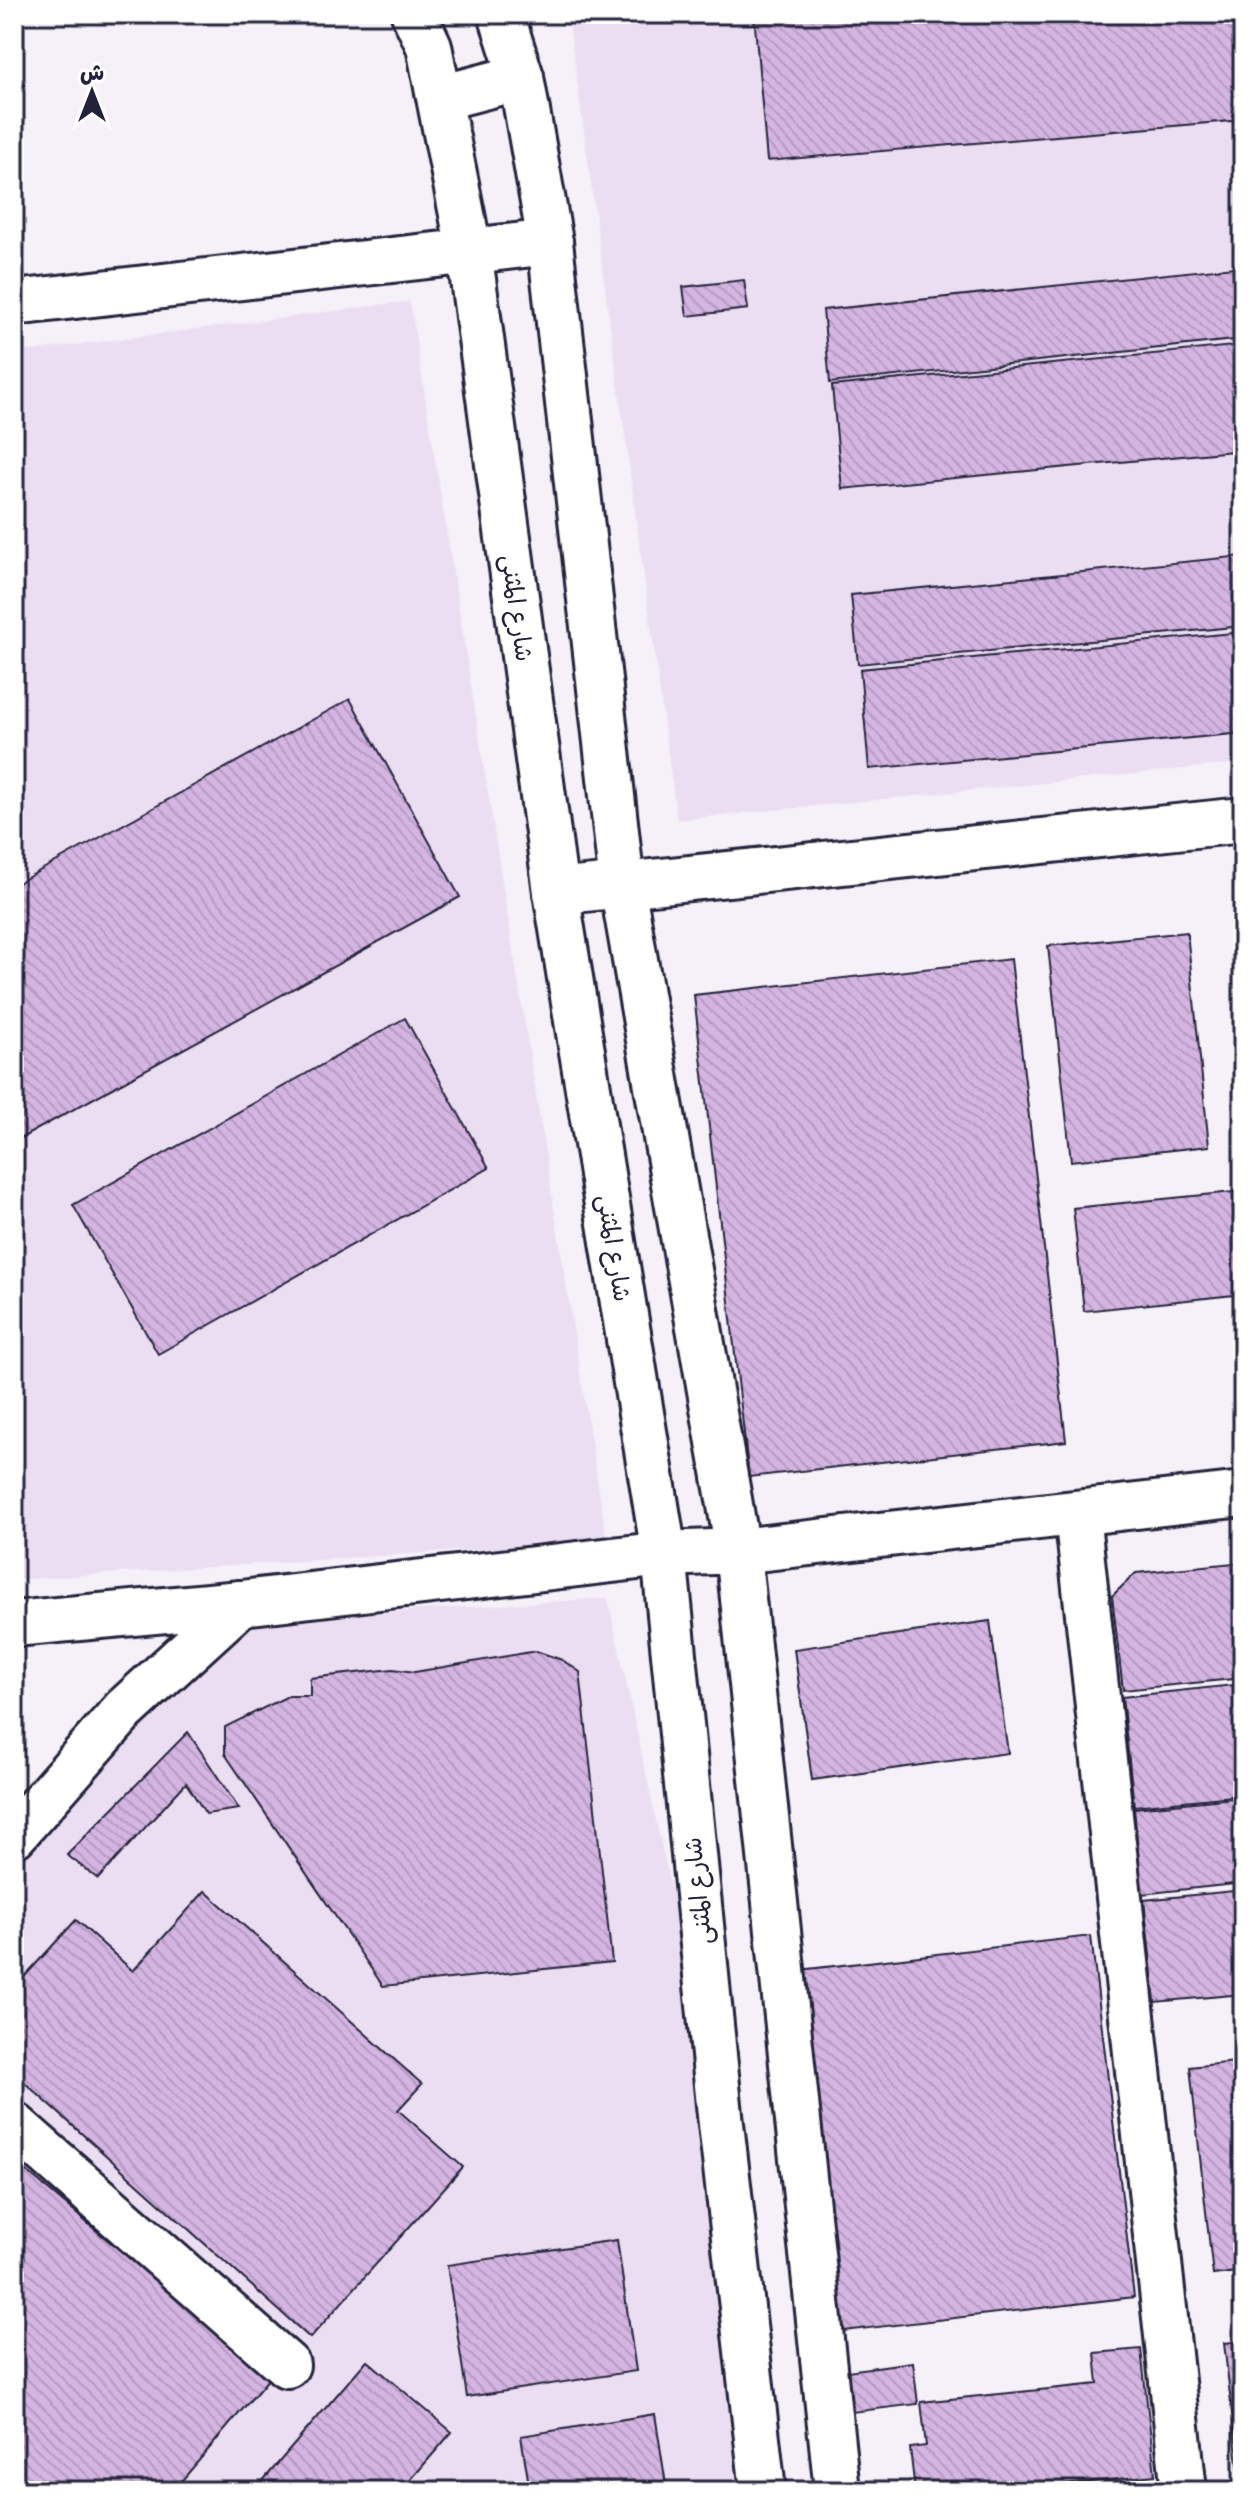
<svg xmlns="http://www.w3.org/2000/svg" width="1257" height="2505" font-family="'Gochi Hand','Playpen Sans Arabic',sans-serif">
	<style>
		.built { fill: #ecdef2 }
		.building { fill: url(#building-back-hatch); stroke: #22223b; stroke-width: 2 }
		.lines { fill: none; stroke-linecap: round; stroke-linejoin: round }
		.minor-casing { stroke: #22223b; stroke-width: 50 }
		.minor { stroke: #fff; stroke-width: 44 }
		.labels { text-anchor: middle; stroke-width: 7; stroke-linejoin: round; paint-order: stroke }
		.street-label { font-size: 24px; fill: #22223b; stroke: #fff }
	</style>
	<defs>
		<pattern id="building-back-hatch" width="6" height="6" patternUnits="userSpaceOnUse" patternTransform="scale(2)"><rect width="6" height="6" fill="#d4b4e1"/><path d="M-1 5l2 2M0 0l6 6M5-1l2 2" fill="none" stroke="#b69ac2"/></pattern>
	</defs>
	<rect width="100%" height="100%" fill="#f6f0f9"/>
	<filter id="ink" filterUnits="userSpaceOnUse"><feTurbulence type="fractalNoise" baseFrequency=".0125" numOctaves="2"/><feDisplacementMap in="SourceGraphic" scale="16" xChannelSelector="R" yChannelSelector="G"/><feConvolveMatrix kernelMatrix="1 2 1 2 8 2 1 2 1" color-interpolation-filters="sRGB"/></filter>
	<g filter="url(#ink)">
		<g class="built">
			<path d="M568,14H1243V763L677,820Z"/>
			<path d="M410,301L607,1541L14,1580V353Z"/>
			<path d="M608,1598L720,2115L763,2491H14V1835L251,1621Z"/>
		</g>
		<g class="building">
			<path d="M754,14H1243V120L767,161Z"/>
			<path d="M1243,266V339L830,383L823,310Z"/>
			<path d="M744,280L748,309L687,316L683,287Z"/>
			<path d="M1243,345V450L842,489L832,386Z"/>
			<path d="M1243,556V626L858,664L851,595Z"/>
			<path d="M1243,632V733L869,769L860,669Z"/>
			<path d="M350,699L460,897L14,1142V885Z"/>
			<path d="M1187,932L1209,1146L1071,1161L1048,946Z"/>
			<path d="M1011,959L1066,1441L749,1477L694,995Z"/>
			<path d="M405,1018L489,1168L158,1354L73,1205Z"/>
			<path d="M1243,1191V1294L1084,1311L1073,1208Z"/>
			<path d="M1243,1562V1678L1123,1690L1112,1596L1136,1573Z"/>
			<path d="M990,1621L1008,1753L812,1780L794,1649Z"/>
			<path d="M536,1651L562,1660L580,1672L612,1962L383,1986L225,1754V1727L288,1696H310V1678L393,1669L415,1672Z"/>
			<path d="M1243,1684V1795L1134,1806L1122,1697Z"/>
			<path d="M188,1732L239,1809L206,1814L186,1783L98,1879L67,1855Z"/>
			<path d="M1243,1797V1883L1142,1894L1134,1808Z"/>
			<path d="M1243,1890V1994L1155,2002L1144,1900Z"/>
			<path d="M205,1891L422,2084L398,2110L463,2167L310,2338L14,2073V1988L76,1920L133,1971Z"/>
			<path d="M1091,1936L1134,2297L844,2331L800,1970Z"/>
			<path d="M1243,2061V2271L1213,2275L1190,2067Z"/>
			<path d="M14,2161L270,2377L173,2491H14Z"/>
			<path d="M617,2240L636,2371L467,2397L447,2265Z"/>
			<path d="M1243,2341V2490L1241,2491L1224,2343Z"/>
			<path d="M1141,2349L1155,2475L1008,2491H915L910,2448L926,2446L921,2402L1098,2384L1095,2353Z"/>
			<path d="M367,2360L452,2432L401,2491H254Z"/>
			<path d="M913,2362L918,2404L852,2412L847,2371Z"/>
			<path d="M655,2414L667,2491H530L521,2436Z"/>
		</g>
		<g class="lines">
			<defs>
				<g id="minor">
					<path d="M414,14L429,46L469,250L556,892L664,1554L720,2115L763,2491"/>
					<path d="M501,14L521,77L550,242L622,885L738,1551L837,2491"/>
					<path d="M440,98L521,77"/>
					<path d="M14,303L550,242"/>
					<path d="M556,892L1243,820"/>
					<path d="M1077,1514L1184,2491"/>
					<path d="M14,1624L241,1603L664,1554L738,1551L1243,1494"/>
					<path d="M14,1835L124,1710L241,1603"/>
					<path d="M14,2125L287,2365"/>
				</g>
			</defs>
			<use href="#minor" class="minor-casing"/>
			<use href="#minor" class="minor"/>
		</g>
	</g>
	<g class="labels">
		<g class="street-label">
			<text transform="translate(517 608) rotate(82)" y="8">شارع المثنى</text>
			<text transform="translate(614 1248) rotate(81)" y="8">شارع المثنى</text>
			<text transform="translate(698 1891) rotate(-96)" y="8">شارع المثنى</text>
		</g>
	</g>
	<rect width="1257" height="2505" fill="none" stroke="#fff" stroke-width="48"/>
	<rect x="24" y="24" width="1209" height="2457" fill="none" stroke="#22223b" stroke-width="3" filter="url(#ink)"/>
	<g transform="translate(92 92)" stroke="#ffffff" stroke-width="6" paint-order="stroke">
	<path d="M0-6L14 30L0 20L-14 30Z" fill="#22223b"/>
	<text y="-12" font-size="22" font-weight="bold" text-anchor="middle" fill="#22223b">ش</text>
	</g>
</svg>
